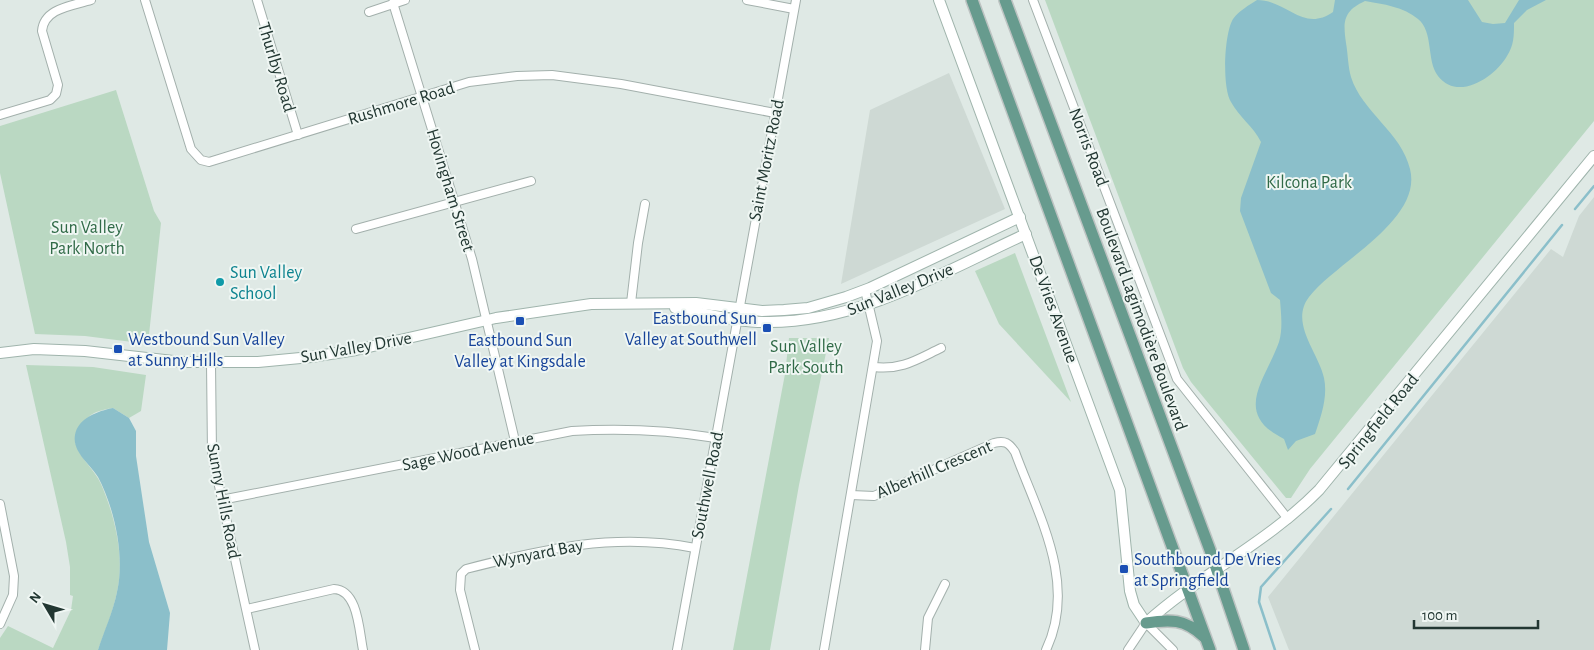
<svg xmlns="http://www.w3.org/2000/svg" width="1594" height="650" font-family="'Alegreya Sans',sans-serif">
	<style>
		.built { fill: #ced9d4 }
		.green { fill: #bad8c2 }
		.water { fill: #8bbfca }
		.lines { fill: none; stroke-linecap: round; stroke-linejoin: round }
		.stream { stroke: #8bbfca; stroke-width: 2.5 }
		.street-casing { stroke: #a3b0ac; stroke-width: 10 }
		.secondary-casing { stroke: #9fb4ac; stroke-width: 12 }
		.primary-casing { stroke: #bdc3c2; stroke-width: 14 }
		.street { stroke: #fff; stroke-width: 8 }
		.secondary { stroke: #fff; stroke-width: 10 }
		.primary { stroke: #679b8e; stroke-width: 11 }
		.culture-dot { fill: #0f9aa8; stroke: #eff6f3; stroke-width: 2 }
		.transit-dot { fill: #1a4fb4; stroke: #eff6f3; stroke-width: 2 }
		.labels { text-anchor: middle; stroke-width: 4; stroke-linejoin: round; paint-order: stroke }
		.street-label { font-size: 18px; fill: #223732; stroke: #eff6f3 }
		.park-label { font-size: 18px; fill: #306a47; stroke: #eff6f3 }
		.culture-label { font-size: 18px; fill: #0d838f; stroke: #eff6f3; text-anchor: start }
		.transit-label { font-size: 18px; fill: #164399; stroke: #eff6f3; text-anchor: start }
	</style>
	<rect width="100%" height="100%" fill="#dfe9e5"/>
	<g class="built">
		<path d="M949,73L1005,209L841,284L870,110Z"/>
		<path d="M1594,197V650H1289L1268,597L1551,249L1563,257L1579,216Z"/>
	</g>
	<g class="green">
		<path d="M1045,0H1594V121L1310,469L1291,498H1286L1191,382L1183,368Z"/>
		<path d="M116,90L154,211L161,223L148,344L85,336L35,334L0,173V126Z"/>
		<path d="M1015,253L1071,402L999,324L975,271Z"/>
		<path d="M789,338H829L799,485L770,650H733L785,374Z"/>
		<path d="M26,365L93,367L146,375L141,411L129,418L113,408C86,412 85,419 75,442C80,459 94,469 101,484C115,516 125,558 117,592C113,612 105,631 98,650H0V638L8,626L53,648L71,610L73,596L70,595V567L66,542Z"/>
	</g>
	<g class="water">
		<path d="M1257,0C1287,0 1303,33 1333,12L1335,0H1468L1482,22L1493,24L1505,23L1519,0H1546L1527,10L1514,23C1514,36 1514,45 1507,56C1495,77 1458,102 1438,76C1426,60 1434,32 1418,19C1404,7 1383,4 1365,1C1343,11 1343,22 1346,43C1348,54 1348,67 1351,77C1362,112 1402,133 1410,169C1423,220 1336,262 1309,297C1289,323 1319,353 1324,378C1328,397 1321,416 1315,434L1296,441L1288,450L1284,439C1232,413 1265,381 1279,342C1283,329 1281,313 1280,300L1271,293L1240,211L1241,198L1261,142C1253,126 1239,117 1231,102C1222,88 1224,34 1233,19C1239,11 1249,5 1257,0Z"/>
		<path d="M113,408L129,418L136,431V456L149,542L170,613L167,650H98C104,631 113,612 117,592C125,557 115,509 98,477C90,464 72,452 75,435C78,418 98,411 113,408Z"/>
	</g>
	<g class="lines">
		<g class="stream">
			<path d="M1575,209L1594,186"/>
			<path d="M1348,489L1562,225"/>
			<path d="M1275,650L1259,602L1261,587L1331,509"/>
		</g>
		<defs>
			<g id="street">
				<path d="M145,0L191,149L201,160L209,162L469,82L517,76L552,75L621,84L775,113"/>
				<path d="M257,0L298,135"/>
				<path d="M747,0L794,9"/>
				<path d="M1033,0L1177,379L1288,519"/>
				<path d="M393,3L472,259L515,441"/>
				<path d="M369,12L405,0"/>
				<path d="M0,115L50,100L56,94L58,85L42,31C44,8 72,6 91,0"/>
				<path d="M356,229L531,181"/>
				<path d="M631,303L638,243L645,204"/>
				<path d="M211,363L212,454L255,650"/>
				<path d="M874,367C902,370 916,360 941,348"/>
				<path d="M851,495L874,496L994,443C1005,440 1009,443 1015,452C1038,515 1078,583 1046,650"/>
				<path d="M221,500L572,431C621,428 668,430 716,438"/>
				<path d="M0,504L14,576L13,595L0,624"/>
				<path d="M247,609L334,589C358,590 359,630 363,650"/>
				<path d="M475,650L460,590L461,574L466,569C544,549 615,532 695,548"/>
				<path d="M677,650L796,0"/>
				<path d="M824,650L877,341L865,290"/>
				<path d="M925,650L928,618L945,584"/>
				<path d="M1128,650L1146,623L1173,650"/>
			</g>
			<g id="secondary">
				<path d="M939,0L1120,490L1130,591L1134,605L1146,623C1200,574 1267,543 1319,490L1594,156"/>
				<path d="M675,308C706,313 738,323 769,322C861,322 945,271 1026,234"/>
				<path d="M0,353L34,349L85,351L182,362H258L311,357L356,350L496,318L591,304L696,303L762,311L784,310L808,308L846,297L870,288L1020,217"/>
			</g>
			<g id="primary">
				<path d="M972,0L1210,650"/>
				<path d="M1005,0L1210,550L1244,650"/>
				<path d="M1146,623C1170,619 1185,619 1203,636"/>
			</g>
		</defs>
		<use href="#street" class="street-casing"/>
		<use href="#secondary" class="secondary-casing"/>
		<use href="#primary" class="primary-casing"/>
		<use href="#street" class="street"/>
		<use href="#secondary" class="secondary"/>
		<use href="#primary" class="primary"/>
	</g>
	<circle class="culture-dot" cx="220" cy="282" r="5"/>
	<g class="transit-dot">
		<rect x="515" y="316" width="10" height="10" rx="2.5"/>
		<rect x="762" y="323" width="10" height="10" rx="2.5"/>
		<rect x="113" y="344" width="10" height="10" rx="2.5"/>
		<rect x="1119" y="564" width="10" height="10" rx="2.5"/>
	</g>
	<g class="labels">
		<g class="street-label">
			<text transform="translate(277 67) rotate(73)" y="6">Thurlby Road</text>
			<text transform="translate(401 103) rotate(-17)" y="6">Rushmore Road</text>
			<text transform="translate(1089 147) rotate(69)" y="6">Norris Road</text>
			<text transform="translate(766 160) rotate(-79)" y="6">Saint Moritz Road</text>
			<text transform="translate(451 190) rotate(73)" y="6">Hovingham Street</text>
			<text transform="translate(900 289) rotate(-22)" y="6">Sun Valley Drive</text>
			<text transform="translate(1054 309) rotate(70)" y="6">De Vries Avenue</text>
			<text transform="translate(1142 319) rotate(70)" y="6">Boulevard Lagimodière Boulevard</text>
			<text transform="translate(356 347) rotate(-10)" y="6">Sun Valley Drive</text>
			<text transform="translate(1378 421) rotate(-51)" y="6">Springfield Road</text>
			<text transform="translate(468 451) rotate(-12)" y="6">Sage Wood Avenue</text>
			<text transform="translate(934 469) rotate(-23)" y="6">Alberhill Crescent</text>
			<text transform="translate(707 485) rotate(-79)" y="6">Southwell Road</text>
			<text transform="translate(224 501) rotate(79)" y="6">Sunny Hills Road</text>
			<text transform="translate(538 553) rotate(-11)" y="6">Wynyard Bay</text>
		</g>
		<g class="park-label">
			<text x="1309" y="188">Kilcona Park</text>
			<text x="87" y="233">Sun Valley<tspan x="87" dy="21">Park North</tspan></text>
			<text x="806" y="352">Sun Valley<tspan x="806" dy="21">Park South</tspan></text>
		</g>
		<g class="culture-label">
			<text x="230" y="278">Sun Valley<tspan x="230" dy="21">School</tspan></text>
		</g>
		<g class="transit-label">
			<text x="757" y="324" text-anchor="end">Eastbound Sun<tspan x="757" dy="21">Valley at Southwell</tspan></text>
			<text x="128" y="345">Westbound Sun Valley<tspan x="128" dy="21">at Sunny Hills</tspan></text>
			<text x="520" y="346" text-anchor="middle">Eastbound Sun<tspan x="520" dy="21">Valley at Kingsdale</tspan></text>
			<text x="1134" y="565">Southbound De Vries<tspan x="1134" dy="21">at Springfield</tspan></text>
		</g>
	</g>
	<g transform="translate(45 605) rotate(308)" stroke="#eff6f3" stroke-width="4" paint-order="stroke">
	<path d="M0-4L9 19L0 12L-9 19Z" fill="#223732"/>
	<text y="-8" font-size="14" font-weight="bold" text-anchor="middle" fill="#223732">N</text>
	</g>
	<path d="M1414 620v8h124v-8" fill="none" stroke="#223732" stroke-width="2.5"/>
	<text x="1422" y="620" font-size="15" fill="#223732" stroke="#eff6f3" stroke-width="4" paint-order="stroke">100 m</text>
</svg>
